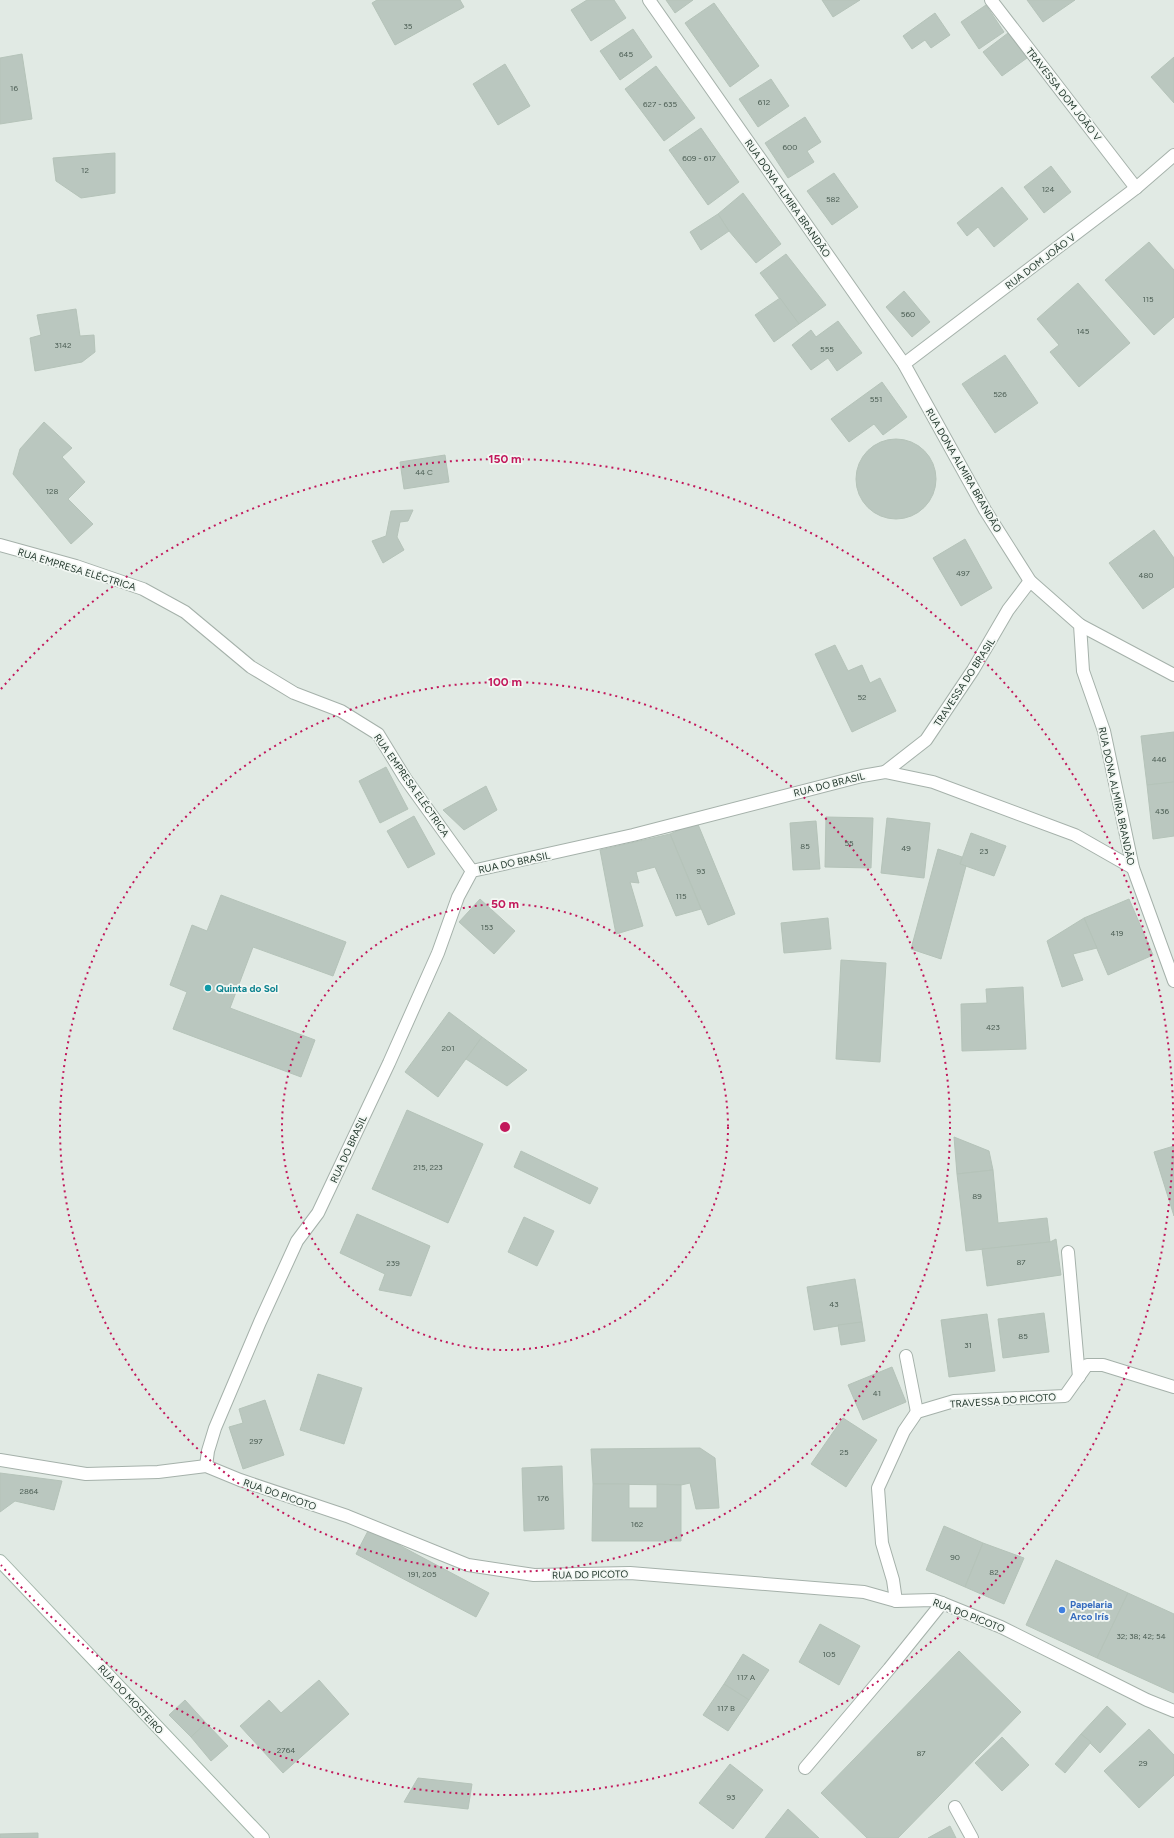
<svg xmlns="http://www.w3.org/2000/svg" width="1174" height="1838" font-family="Figtree,sans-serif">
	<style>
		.building { fill: #bac7bf; stroke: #b5c3b9 }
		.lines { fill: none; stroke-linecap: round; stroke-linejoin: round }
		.service-casing { stroke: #a5b1aa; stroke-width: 14 }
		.minor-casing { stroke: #a5b1aa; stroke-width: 14 }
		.secondary-casing { stroke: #a2b5a9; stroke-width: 14 }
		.service { stroke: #fff; stroke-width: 12 }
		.minor { stroke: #fff; stroke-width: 12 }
		.secondary { stroke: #fff; stroke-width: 12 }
		.ring { fill: none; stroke: #c2185b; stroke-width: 2; stroke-dasharray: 2 4 }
		.culture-dot { fill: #0f9aa8; stroke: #f2f7f3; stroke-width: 1.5 }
		.shop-dot { fill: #3f7fe0; stroke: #f2f7f3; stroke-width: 1.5 }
		.labels { text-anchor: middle; stroke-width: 3.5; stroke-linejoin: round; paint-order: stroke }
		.number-label { font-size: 8px; fill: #4a5c52 }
		.street-label { font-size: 10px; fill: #24392e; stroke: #f2f7f3 }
		.culture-label { font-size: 10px; font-weight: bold; fill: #0d838f; stroke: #f2f7f3; text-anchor: start }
		.shop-label { font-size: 10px; font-weight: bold; fill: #366cbe; stroke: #f2f7f3; text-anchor: start }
		.centre { fill: #c2185b; stroke: #f2f7f3; stroke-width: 2 }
		.ring-label { font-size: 12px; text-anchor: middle; font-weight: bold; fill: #c2185b; stroke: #f2f7f3; stroke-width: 3.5; stroke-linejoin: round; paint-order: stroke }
	</style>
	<rect width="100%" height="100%" fill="#e1eae4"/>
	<g class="building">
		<path d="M377,0H460L464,7L395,45L372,3Z"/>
		<path d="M587,0H614L626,18L591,41L571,10Z"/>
		<path d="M666,0H693L675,13Z"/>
		<path d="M822,0H860L833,17Z"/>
		<path d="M1027,0H1075L1043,22Z"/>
		<path d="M714,3L759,66L730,87L685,23Z"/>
		<path d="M986,5L1004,32L979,49L961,22Z"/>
		<path d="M935,13L950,35L931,48L925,40L912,49L903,36Z"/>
		<path d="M633,29L652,57L620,80L600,51Z"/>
		<path d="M1008,33L1027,58L1002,76L983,52Z"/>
		<path d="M22,54L32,119L0,124V58Z"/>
		<path d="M1174,57V103L1151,77Z"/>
		<path d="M505,64L530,106L498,125L473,84Z"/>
		<path d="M656,66L695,118L664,141L625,89Z"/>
		<path d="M771,79L789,106L758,127L739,99Z"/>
		<path d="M805,117L821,142L807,151L814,162L788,178L765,143Z"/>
		<path d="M701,128L739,182L708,205L669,150Z"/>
		<path d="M115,153V193L81,198L56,181L53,158Z"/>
		<path d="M1051,166L1071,192L1044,213L1024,187Z"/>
		<path d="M834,173L858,207L832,225L807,191Z"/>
		<path d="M1002,187L1028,219L994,247L978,227L967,236L957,223Z"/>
		<path d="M743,193L781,244L756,263L729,231L718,214Z"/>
		<path d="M718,214L729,231L701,250L690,232Z"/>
		<path d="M1149,242L1174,270V317L1154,335L1105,280Z"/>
		<path d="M786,254L826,305L799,324L760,273Z"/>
		<path d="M1078,283L1130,343L1079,387L1050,352L1059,345L1037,319Z"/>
		<path d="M904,291L930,322L912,337L886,307Z"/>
		<path d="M780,298L799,324L774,342L755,315Z"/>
		<path d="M76,309L80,336L94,335L95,352L82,362L35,371L30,338L41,335L37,315Z"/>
		<path d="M838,321L862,353L837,371L828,358L811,370L792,345L811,330L816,337Z"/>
		<path d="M1005,355L1038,403L995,433L962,384Z"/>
		<path d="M882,382L907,417L883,435L874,424L849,442L831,419Z"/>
		<path d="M44,422L72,448L62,457L85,482L68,499L93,524L71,544L13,474L20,449Z"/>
		<circle cx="896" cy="479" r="40"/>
		<path d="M445,455L449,482L404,489L400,462Z"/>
		<path d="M413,510L408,521L400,522L397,537L404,550L383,563L372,541L386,536L391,511Z"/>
		<path d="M1154,530L1174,558V587L1143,609L1109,563Z"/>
		<path d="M965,539L992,588L961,606L933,558Z"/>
		<path d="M835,645L848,671L862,665L870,683L880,678L896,711L852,732L815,654Z"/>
		<path d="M1174,732V782L1147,785L1141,736Z"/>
		<path d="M386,767L408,809L380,823L359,781Z"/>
		<path d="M1174,782V836L1153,839L1147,785Z"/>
		<path d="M486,786L497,810L464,830L443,810Z"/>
		<path d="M414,816L435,854L408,868L387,831Z"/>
		<path d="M826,817L873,818L871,868L825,867Z"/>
		<path d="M887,818L930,823L924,878L881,873Z"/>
		<path d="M816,821L820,869L793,870L790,823Z"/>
		<path d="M697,822L735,914L708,925L670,834Z"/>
		<path d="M971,833L1006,846L994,876L960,864Z"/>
		<path d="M670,834L701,909L676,916L655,867L636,872L639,883L630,882L643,926L616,934L600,850Z"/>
		<path d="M938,849L962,857L960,864L966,866L941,959L911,949Z"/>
		<path d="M221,895L346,942L333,976L253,947L230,1008L315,1040L301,1077L173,1029L187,992L170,985L192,925L207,931Z"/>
		<path d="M480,899L515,931L494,954L459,922Z"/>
		<path d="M1129,899L1153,955L1108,975L1084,918Z"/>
		<path d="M828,918L831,949L784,953L781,923Z"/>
		<path d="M1084,918L1097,948L1073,954L1083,980L1062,987L1047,941Z"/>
		<path d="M841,960L886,963L880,1062L836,1059Z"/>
		<path d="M1023,987L1026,1049L962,1051L961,1004L987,1003L986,989Z"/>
		<path d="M449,1012L482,1037L438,1097L405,1072Z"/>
		<path d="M482,1037L527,1070L507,1086L466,1059Z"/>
		<path d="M407,1110L483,1144L448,1223L372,1189Z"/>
		<path d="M954,1137L989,1151L993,1170L957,1174Z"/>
		<path d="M1174,1146V1216L1154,1152Z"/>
		<path d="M521,1151L598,1188L590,1204L514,1167Z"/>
		<path d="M993,1170L998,1223L1047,1218L1050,1242L966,1251L957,1174Z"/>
		<path d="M357,1214L430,1246L411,1296L379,1290L385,1274L340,1253Z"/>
		<path d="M524,1217L554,1231L537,1266L508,1252Z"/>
		<path d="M1056,1239L1061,1275L987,1286L982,1249L1050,1242Z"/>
		<path d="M855,1279L862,1322L814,1330L807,1287Z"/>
		<path d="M1044,1313L1049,1352L1003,1358L998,1319Z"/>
		<path d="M987,1314L995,1371L949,1377L941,1320Z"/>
		<path d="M862,1322L865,1341L841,1345L838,1325Z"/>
		<path d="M892,1367L906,1402L863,1420L848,1385Z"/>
		<path d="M318,1374L362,1388L344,1444L300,1430Z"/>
		<path d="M265,1400L284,1455L243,1469L229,1427L243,1423L239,1409Z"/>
		<path d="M843,1418L877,1440L846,1487L811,1464Z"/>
		<path d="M700,1448L715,1458L719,1508L696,1509L690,1483L681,1485L593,1484L591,1449Z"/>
		<path d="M562,1466L564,1529L524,1531L522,1468Z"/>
		<path d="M0,1473L62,1481L54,1510L15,1501L0,1512Z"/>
		<path d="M593,1484H629V1508H657V1484L681,1485V1541H592Z"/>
		<path d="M944,1526L983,1543L965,1587L926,1570Z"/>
		<path d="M369,1529L489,1593L476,1617L356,1554Z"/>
		<path d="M983,1543L1024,1558L1004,1604L965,1587Z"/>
		<path d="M1056,1560L1128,1593L1097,1658L1026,1625Z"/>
		<path d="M1128,1593L1174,1614V1693L1097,1658Z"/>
		<path d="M820,1624L860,1646L839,1685L799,1662Z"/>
		<path d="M959,1651L1021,1712L898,1838H867L821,1793Z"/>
		<path d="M743,1654L769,1670L749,1700L724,1684Z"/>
		<path d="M319,1680L349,1714L283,1773L240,1726L269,1700L281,1713Z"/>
		<path d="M724,1684L749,1700L728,1731L703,1715Z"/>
		<path d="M185,1700L206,1723L191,1737L169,1715Z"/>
		<path d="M1107,1706L1126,1724L1100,1753L1081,1734Z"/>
		<path d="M206,1723L228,1746L211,1761L191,1737Z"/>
		<path d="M1149,1729L1174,1755V1775L1139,1808L1104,1771Z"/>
		<path d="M1081,1734L1091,1742L1065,1773L1055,1764Z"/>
		<path d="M1002,1737L1029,1765L1002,1791L975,1763Z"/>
		<path d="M730,1764L763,1790L733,1829L699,1803Z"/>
		<path d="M418,1778L472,1784L468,1809L404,1802Z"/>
		<path d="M788,1809L819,1838H765Z"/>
		<path d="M950,1826L956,1838H928Z"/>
		<path d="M38,1833V1838H0V1834Z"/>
	</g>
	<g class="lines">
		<defs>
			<g id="service">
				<path d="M1068,1252L1079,1377"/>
				<path d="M906,1356L917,1412"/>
				<path d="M805,1768L889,1669L942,1603"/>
			</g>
			<g id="minor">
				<path d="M649,0L904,364L985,510L1030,581L1080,625L1083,671L1104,731L1133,868L1174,981"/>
				<path d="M991,0L1136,188"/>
				<path d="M904,364L1136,188L1174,155"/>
				<path d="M0,545L76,566L143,589L185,612L251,667L294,693L341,711L378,734L405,778L472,871"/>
				<path d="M1080,625L1174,675"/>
				<path d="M885,772L926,740L973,670L1008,610L1030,581"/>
				<path d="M0,1460L86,1474L158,1472L206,1466L240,1480L347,1516L468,1565L534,1575L630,1573L864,1592L896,1601L933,1600L942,1603L1001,1627L1147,1700L1174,1711"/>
				<path d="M206,1466L208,1451L215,1428L260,1322L297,1241L318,1213L389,1063L438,953L458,897L472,871L633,835L862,776L885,772L933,782L1075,835L1133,868"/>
				<path d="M896,1601L893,1580L882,1543L878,1488L904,1431L917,1412L954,1401L1065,1396L1087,1365H1103L1174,1387"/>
				<path d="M955,1807L972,1838"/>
			</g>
			<path id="secondary" d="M0,1561L263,1838"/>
		</defs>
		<use href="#service" class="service-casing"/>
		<use href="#minor" class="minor-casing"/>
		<use href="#secondary" class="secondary-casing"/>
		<use href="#service" class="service"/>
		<use href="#minor" class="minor"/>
		<use href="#secondary" class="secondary"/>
	</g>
	<g class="ring">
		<circle cx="505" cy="1127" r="223"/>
		<circle cx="505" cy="1127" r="445"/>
		<path d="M1 689A668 668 0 1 1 1 1565"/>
	</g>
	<circle class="culture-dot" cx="208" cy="988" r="4"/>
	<circle class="shop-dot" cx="1062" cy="1610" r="4"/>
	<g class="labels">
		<g class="number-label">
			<text x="408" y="29">35</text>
			<text x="626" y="57">645</text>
			<text x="14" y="91">16</text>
			<text x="764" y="105">612</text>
			<text x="660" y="107">627 - 635</text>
			<text x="790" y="150">600</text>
			<text x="699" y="161">609 - 617</text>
			<text x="85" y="173">12</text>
			<text x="1048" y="192">124</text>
			<text x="833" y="202">582</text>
			<text x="1148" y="302">115</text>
			<text x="908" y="317">560</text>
			<text x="1083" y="334">145</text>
			<text x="63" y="348">3142</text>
			<text x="827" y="352">555</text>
			<text x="1000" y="397">526</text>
			<text x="876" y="402">551</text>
			<text x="424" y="475">44 C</text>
			<text x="52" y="494">128</text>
			<text x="963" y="576">497</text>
			<text x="1146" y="578">480</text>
			<text x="862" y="700">52</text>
			<text x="1159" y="762">446</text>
			<text x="1162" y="814">436</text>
			<text x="849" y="846">55</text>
			<text x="805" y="849">85</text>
			<text x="906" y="851">49</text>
			<text x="984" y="854">23</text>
			<text x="701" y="874">93</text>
			<text x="681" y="899">115</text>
			<text x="487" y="930">153</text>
			<text x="1117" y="936">419</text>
			<text x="993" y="1030">423</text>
			<text x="448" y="1051">201</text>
			<text x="428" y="1170">215, 223</text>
			<text x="977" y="1199">89</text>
			<text x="1021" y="1265">87</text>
			<text x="393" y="1266">239</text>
			<text x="834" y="1307">43</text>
			<text x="1023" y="1339">85</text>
			<text x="968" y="1348">31</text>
			<text x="877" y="1396">41</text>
			<text x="256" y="1444">297</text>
			<text x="844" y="1455">25</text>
			<text x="29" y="1494">2864</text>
			<text x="543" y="1501">176</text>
			<text x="637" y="1527">162</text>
			<text x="955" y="1560">90</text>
			<text x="994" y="1575">82</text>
			<text x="422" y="1577">191, 205</text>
			<text x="1141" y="1639">32; 38; 42; 54</text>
			<text x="829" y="1657">105</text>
			<text x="746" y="1680">117 A</text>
			<text x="726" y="1711">117 B</text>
			<text x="286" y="1753">2764</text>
			<text x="921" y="1756">87</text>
			<text x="1143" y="1766">29</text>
			<text x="731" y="1800">93</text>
		</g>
		<g class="street-label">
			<text transform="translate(1064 94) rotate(52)" y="4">TRAVESSA DOM JOÃO V</text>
			<text transform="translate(788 198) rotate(55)" y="4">RUA DONA ALMIRA BRANDÃO</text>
			<text transform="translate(1040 261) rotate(-37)" y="4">RUA DOM JOÃO V</text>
			<text transform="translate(964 470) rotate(60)" y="4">RUA DONA ALMIRA BRANDÃO</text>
			<text transform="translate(77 569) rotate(17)" y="4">RUA EMPRESA ELÉCTRICA</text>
			<text transform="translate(964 682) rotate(-57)" y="4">TRAVESSA DO BRASIL</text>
			<text transform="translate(829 784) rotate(-14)" y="4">RUA DO BRASIL</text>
			<text transform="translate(412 785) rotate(55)" y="4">RUA EMPRESA ELÉCTRICA</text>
			<text transform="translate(1117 796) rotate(78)" y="4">RUA DONA ALMIRA BRANDÃO</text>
			<text transform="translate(514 862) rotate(-12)" y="4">RUA DO BRASIL</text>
			<text transform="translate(348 1149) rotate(-65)" y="4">RUA DO BRASIL</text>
			<text transform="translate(1003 1400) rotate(-4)" y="4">TRAVESSA DO PICOTO</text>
			<text transform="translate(280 1494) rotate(19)" y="4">RUA DO PICOTO</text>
			<text transform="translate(590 1574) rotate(-1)" y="4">RUA DO PICOTO</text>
			<text transform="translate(969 1615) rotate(21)" y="4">RUA DO PICOTO</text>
			<text transform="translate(131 1699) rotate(47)" y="4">RUA DO MOSTEIRO</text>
		</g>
		<g class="culture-label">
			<text x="216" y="992">Quinta do Sol</text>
		</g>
		<g class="shop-label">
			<text x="1070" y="1608">Papelaria<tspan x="1070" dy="12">Arco Irís</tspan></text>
		</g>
	</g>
	<circle cx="505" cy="1127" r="6" class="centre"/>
	<g class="ring-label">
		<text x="505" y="463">150 m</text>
		<text x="505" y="686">100 m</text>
		<text x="505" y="908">50 m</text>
	</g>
</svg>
